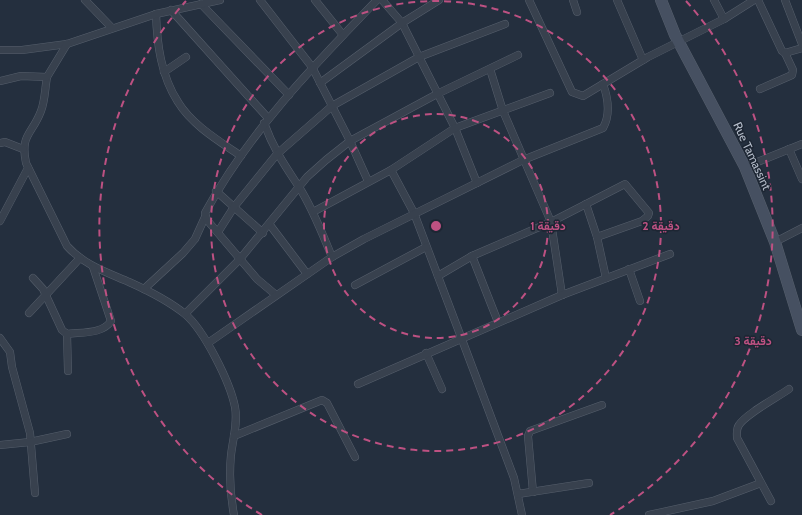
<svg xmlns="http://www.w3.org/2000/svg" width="802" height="515" font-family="Cabin,Vazirmatn,sans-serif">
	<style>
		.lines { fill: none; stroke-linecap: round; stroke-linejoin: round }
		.street-casing { stroke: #565f6c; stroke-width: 8 }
		.secondary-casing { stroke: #565f6c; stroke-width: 12 }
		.street { stroke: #38414e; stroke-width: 7 }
		.secondary { stroke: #465061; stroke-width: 11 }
		.ring { fill: none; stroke: #bd5182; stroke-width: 2; stroke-dasharray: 7 5 }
		.labels { text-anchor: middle; stroke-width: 3; stroke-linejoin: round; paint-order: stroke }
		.street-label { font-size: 12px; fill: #b4bcc9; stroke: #1d2633 }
		.centre { fill: #bd5182; stroke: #1d2633; stroke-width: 2 }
		.ring-label { font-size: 12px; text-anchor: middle; font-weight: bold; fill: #bd5182; stroke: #1d2633; stroke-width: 3; stroke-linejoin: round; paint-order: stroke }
	</style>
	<rect width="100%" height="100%" fill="#242f3e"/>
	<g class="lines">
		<defs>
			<g id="street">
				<path d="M85,0L112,28"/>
				<path d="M260,0L312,67L350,141L368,181"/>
				<path d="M315,0L343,35"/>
				<path d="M382,0L402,23L455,128L477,183"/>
				<path d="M529,0L572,92L583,96L603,84"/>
				<path d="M573,0L577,12"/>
				<path d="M617,0L643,60"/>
				<path d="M714,0L724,19"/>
				<path d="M758,0L782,51L785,53L802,48"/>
				<path d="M785,0L802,44"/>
				<path d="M201,4L289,95"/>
				<path d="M171,10L268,118"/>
				<path d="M156,14C157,44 161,76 178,102C192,125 219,141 241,156"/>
				<path d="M0,50H22L67,44L156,14L220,0"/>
				<path d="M490,69L503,111L551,222L562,295"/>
				<path d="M164,72L186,57"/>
				<path d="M47,77C45,88 45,101 41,111C32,135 20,134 26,163L67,246C84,265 106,272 129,282C147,290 170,302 185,314C204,330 230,382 235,407C238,423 233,438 231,455C229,475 230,494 234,515"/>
				<path d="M0,81L21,76L47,77L67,44"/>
				<path d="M320,83L402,23L439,0"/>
				<path d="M760,89L792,75L793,70L785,53"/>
				<path d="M264,123C274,150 284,164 299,187C313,209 322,233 332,257"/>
				<path d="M0,143L5,142L23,149"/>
				<path d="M789,149L802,179"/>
				<path d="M745,167L802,144"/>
				<path d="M391,170L414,213L461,337L514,478L522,515"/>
				<path d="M216,191L263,233"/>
				<path d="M586,204L597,237"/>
				<path d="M313,212L391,170L455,128L550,93"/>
				<path d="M0,221L28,168"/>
				<path d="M270,225L307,274"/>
				<path d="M218,232L234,207L277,154L332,106L419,57L505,24"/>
				<path d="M775,242L802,228"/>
				<path d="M472,256L498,322"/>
				<path d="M629,269L640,301"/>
				<path d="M438,276L472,256L551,222L625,184L649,213L648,216L642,221L597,237L606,278"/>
				<path d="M33,278L43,289L62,330L67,334C82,332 103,334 111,321L93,267"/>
				<path d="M355,285L426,247"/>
				<path d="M144,289L183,253L195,239L205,217"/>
				<path d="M276,295L257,279L207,220L205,213C249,132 313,66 377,0"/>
				<path d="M29,313L80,258"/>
				<path d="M185,314L240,259L307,177L326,160L350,141L437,94L518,55"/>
				<path d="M67,334L68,371"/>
				<path d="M0,338L10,352L12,367L30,433L35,493"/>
				<path d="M208,343L332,257L364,239L523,160L603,128C611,114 608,98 603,84L648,57L724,19L754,0"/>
				<path d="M426,353L442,389"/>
				<path d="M358,384L562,295L670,254"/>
				<path d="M234,436L322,400L327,403L355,457"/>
				<path d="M0,445L30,442L67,434"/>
				<path d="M533,492L528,436L530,431L602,405"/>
				<path d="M518,494L589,483"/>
				<path d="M771,501L737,438C737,434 736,429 739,425C746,414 776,398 789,389"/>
				<path d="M649,515L713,501L761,483"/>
			</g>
			<path id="secondary" d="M661,0L675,35L745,167L775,242L802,330"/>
		</defs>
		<use href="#street" class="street-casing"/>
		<use href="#secondary" class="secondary-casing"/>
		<use href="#street" class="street"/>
		<use href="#secondary" class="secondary"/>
	</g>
	<g class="ring">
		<circle cx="436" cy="226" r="112"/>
		<circle cx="436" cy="226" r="225"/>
		<path d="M262 515A337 337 0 0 1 186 1M686 1A337 337 0 0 1 610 515"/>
	</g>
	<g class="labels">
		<g class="street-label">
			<text transform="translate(752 156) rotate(65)" y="4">Rue Tamassint</text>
		</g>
	</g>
	<circle cx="436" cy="226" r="6" class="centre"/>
	<g class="ring-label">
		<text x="548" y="230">1 دقيقة</text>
		<text x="661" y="230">2 دقيقة</text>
		<text x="753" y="345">3 دقيقة</text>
	</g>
</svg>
